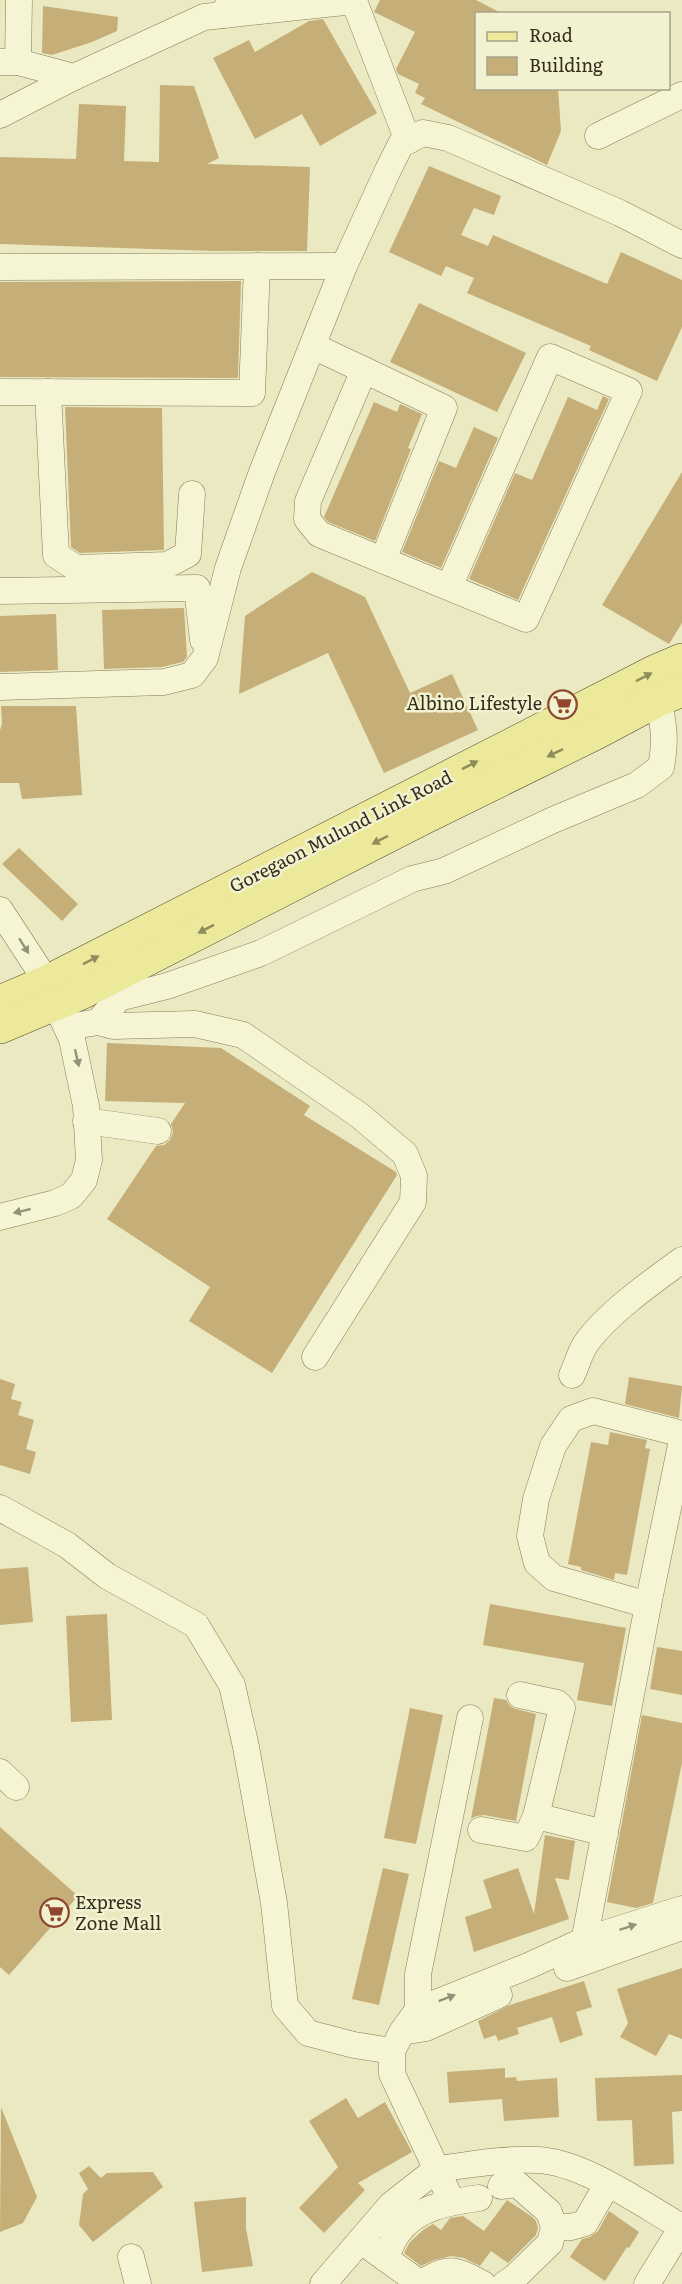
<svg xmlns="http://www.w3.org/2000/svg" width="682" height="2284" font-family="Literata,serif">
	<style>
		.building { fill: #c6ae79 }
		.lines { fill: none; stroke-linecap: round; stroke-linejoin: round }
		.minor-casing { stroke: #837b5a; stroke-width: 27 }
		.major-casing { stroke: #50472e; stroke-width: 34 }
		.minor { stroke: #f6f5d3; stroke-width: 26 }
		.major { stroke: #ece99a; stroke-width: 33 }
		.oneway { fill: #908c5c }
		.oneway2 { fill: #949278 }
		.labels { text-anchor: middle; stroke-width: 5; stroke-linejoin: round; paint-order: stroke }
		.poi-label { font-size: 18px; fill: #332e1d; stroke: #f2f2d0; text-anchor: end }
		.street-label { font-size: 18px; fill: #332e1d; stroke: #f2f2d0 }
	</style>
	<rect width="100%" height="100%" fill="#eae9c1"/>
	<g class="building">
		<path d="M380,0H476L503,14H477V88H558L561,131L547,165L421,104L425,98L415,93L419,84L398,74L396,69L415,32L374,12Z"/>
		<path d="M43,6L118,17L117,31L92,42L52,55L42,53Z"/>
		<path d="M323,19L377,113L320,146L302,114L255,139L213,58L249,40L255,52L309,21Z"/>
		<path d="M160,85L194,86L219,158L207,164L310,167L307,251H213L0,244V157L76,159L79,104L126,106L124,161L159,162Z"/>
		<path d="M429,166L501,196L494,215L474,208L461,235L488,246L493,235L607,284L621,252L682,280V327L657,381L589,350L591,346L467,293L474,278L446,266L441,276L389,252Z"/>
		<path d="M241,281L238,378L0,377V282Z"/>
		<path d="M419,303L526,353L497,412L390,362Z"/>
		<path d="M603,396L609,399L518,600L469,579L515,473L532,480L568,397L597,410Z"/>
		<path d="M374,402L397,412L400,404L422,414L408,448L411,449L375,541L328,522L324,517Z"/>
		<path d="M65,407L162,408L164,550L80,553L71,547Z"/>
		<path d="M474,427L498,438L441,568L402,552L439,461L456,468Z"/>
		<path d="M682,472V623L669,644L602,605Z"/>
		<path d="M312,572L365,597L410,693L452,674L478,730L384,773L328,653L239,694L245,616Z"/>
		<path d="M184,608L187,657L183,662L162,667L104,669L102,610Z"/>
		<path d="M56,614L58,670L0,672V616Z"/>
		<path d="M1,706H76L82,795L22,799L19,783H0V730L2,724Z"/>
		<path d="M19,848L78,904L62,921L2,864Z"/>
		<path d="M107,1043L221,1048L310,1106L304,1115L396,1172L397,1175L272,1373L189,1321L210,1287L107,1219L156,1146L164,1145L170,1140L173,1132L171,1124L185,1103L105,1101Z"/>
		<path d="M629,1377L682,1386L679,1418L625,1404Z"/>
		<path d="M0,1379L15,1384L11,1399L22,1402L18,1415L34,1420L26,1449L36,1452L30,1474L0,1465Z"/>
		<path d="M610,1432L647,1440L645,1448L650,1449L627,1575L615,1573L614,1580L581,1570V1567L568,1564L591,1442L608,1445Z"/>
		<path d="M28,1567L33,1622L0,1625V1569Z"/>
		<path d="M490,1604L626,1628L612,1706L577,1700L584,1663L483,1645Z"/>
		<path d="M107,1614L112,1720L71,1722L66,1616Z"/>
		<path d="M657,1647L682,1651V1695L650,1689Z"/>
		<path d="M494,1698L506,1700L510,1706L516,1709L536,1714L516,1821L484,1815L476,1816L471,1819Z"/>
		<path d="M410,1708L443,1715L416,1844L384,1838Z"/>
		<path d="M642,1715L682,1723V1763L653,1903L636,1908L607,1902Z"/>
		<path d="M0,1827L78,1896L9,1975L0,1967Z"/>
		<path d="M545,1835L575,1841L569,1880L555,1878L569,1919L474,1952L465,1917L492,1908L483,1880L518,1868L534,1914Z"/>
		<path d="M383,1868L409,1874L379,2005L352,1999Z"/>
		<path d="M682,1968V2039L669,2034L656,2056L620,2037L628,2023L617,1989Z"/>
		<path d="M584,1981L592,2007L576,2012L583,2035L560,2043L552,2017L517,2028L519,2034L498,2041L496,2035L484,2039L478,2021L510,2005Z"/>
		<path d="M505,2068V2078L516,2077L517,2081L557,2078L559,2117L504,2121L502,2099L449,2103L447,2072Z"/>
		<path d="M682,2075V2111L672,2112L674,2164L634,2166L632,2120L597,2121L595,2078Z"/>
		<path d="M346,2098L358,2118L385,2102L412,2152L358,2183L365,2190L324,2233L299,2208L338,2167L309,2121Z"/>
		<path d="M1,2107L37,2197L23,2223L0,2232Z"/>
		<path d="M89,2166L101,2178L107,2173L153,2172L163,2187L93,2242L79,2225L83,2194L88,2189L79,2173Z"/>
		<path d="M246,2197V2228L253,2266L202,2272L194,2202Z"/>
		<path d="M507,2200L531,2216L536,2221L538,2228L536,2235L508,2263L491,2251L480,2266L464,2258L451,2256L434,2260L421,2266L404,2253L410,2242L423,2230L433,2224L441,2230L450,2218L463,2216L484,2231Z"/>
		<path d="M609,2211L639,2232L629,2248L627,2247L605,2281L570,2257L582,2239L590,2237L598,2231Z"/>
	</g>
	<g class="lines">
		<defs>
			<g id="minor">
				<path d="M223,15L354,1L408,141"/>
				<path d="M0,62H18L74,77"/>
				<path d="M18,62L19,0"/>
				<path d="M0,115L74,77L204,17L223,15L230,1"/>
				<path d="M598,136L682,95"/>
				<path d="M0,267L344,266"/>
				<path d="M313,346L364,370L308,501L307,519L319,534L526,619L629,391L550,357L449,587"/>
				<path d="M364,370L444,408L383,560"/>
				<path d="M0,392L252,393L257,266"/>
				<path d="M48,392L56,555L76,568L167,565L188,554L192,494"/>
				<path d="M0,591L197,588L203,640"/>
				<path d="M0,687L164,682L192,675L205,658L228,568L262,472L344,266L388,170L401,144L423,133L448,138L620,213L682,245"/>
				<path d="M0,910L47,982"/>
				<path d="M98,1022L119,998L167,986L261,953L412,879L444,871L553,820L637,785L661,767C666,743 664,724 658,700"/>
				<path d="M67,1027L98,1022L113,1026L195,1024L243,1035L359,1115L405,1154L414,1176L413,1202L315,1357"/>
				<path d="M86,1121L158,1131"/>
				<path d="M0,1217L55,1203L71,1196L84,1180L89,1160L86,1106L72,1039L60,1013"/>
				<path d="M572,1375C577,1365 580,1351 587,1342C609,1312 653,1281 682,1260"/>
				<path d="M0,1508L67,1545L107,1576L196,1625L232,1685L246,1747L274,1903L285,2006L308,2033L354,2045L392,2051"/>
				<path d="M648,1605L554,1578L537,1563L530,1536L536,1499L553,1446L571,1419L593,1411L682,1434"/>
				<path d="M520,1695L557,1703L562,1708L536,1816L605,1833"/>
				<path d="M0,1772L16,1787"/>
				<path d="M481,1830L526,1838L536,1816"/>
				<path d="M580,1963L648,1605L682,1440"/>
				<path d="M567,1968L682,1927"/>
				<path d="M424,2023L418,2010V1974L470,1718"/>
				<path d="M408,2031L426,2028L499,1995"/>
				<path d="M437,2169C470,2165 504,2158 538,2160C583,2162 643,2205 682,2227"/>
				<path d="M501,2186L517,2184L549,2212L554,2227L550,2243L515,2277L505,2284"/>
				<path d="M452,2202L392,2074V2051L402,2032L418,2010L528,1966L585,1940L682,1909"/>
				<path d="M554,2227H571L585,2223L607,2185"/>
				<path d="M371,2248L421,2284"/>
				<path d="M131,2257L138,2284"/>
				<path d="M385,2258C389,2250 393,2240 398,2233C416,2207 450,2202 479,2198"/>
				<path d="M323,2284L391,2205L437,2169"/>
				<path d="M420,2284C450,2265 454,2269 483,2284"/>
				<path d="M647,2284L682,2227"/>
			</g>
			<g id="major">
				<path d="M0,1002L47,982L654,672L682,660"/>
				<path d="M0,1027L81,993L423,818L596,733L658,700L682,690"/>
			</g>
		</defs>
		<use href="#minor" class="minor-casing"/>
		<use href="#major" class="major-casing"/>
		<use href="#minor" class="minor"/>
		<use href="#major" class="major"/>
	</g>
	<defs><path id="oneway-solid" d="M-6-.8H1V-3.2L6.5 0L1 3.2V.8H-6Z" transform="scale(1.5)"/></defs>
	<g class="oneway">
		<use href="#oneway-solid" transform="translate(644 677) rotate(-27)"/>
		<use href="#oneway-solid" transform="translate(555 753) rotate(154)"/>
		<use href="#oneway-solid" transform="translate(470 765) rotate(-27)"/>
		<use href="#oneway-solid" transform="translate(380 840) rotate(153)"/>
		<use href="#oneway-solid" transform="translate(206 929) rotate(153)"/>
		<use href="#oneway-solid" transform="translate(91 960) rotate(-27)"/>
	</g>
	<g class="oneway2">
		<use href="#oneway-solid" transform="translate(24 946) rotate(58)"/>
		<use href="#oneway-solid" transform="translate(77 1058) rotate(77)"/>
		<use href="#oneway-solid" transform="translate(22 1211) rotate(167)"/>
		<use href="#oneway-solid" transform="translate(628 1927) rotate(-18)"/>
		<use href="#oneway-solid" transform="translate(447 1998) rotate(-21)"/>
	</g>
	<defs>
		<symbol id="supermarket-ring" viewBox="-11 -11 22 22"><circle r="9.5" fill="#f2f2d0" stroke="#8e472e" stroke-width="1.5"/><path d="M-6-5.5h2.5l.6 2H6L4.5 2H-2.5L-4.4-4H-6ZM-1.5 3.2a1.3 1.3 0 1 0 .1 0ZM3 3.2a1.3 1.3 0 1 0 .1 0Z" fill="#8e472e"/></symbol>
	</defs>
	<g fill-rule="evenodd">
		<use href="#supermarket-ring" x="546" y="688" width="33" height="33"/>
		<use href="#supermarket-ring" x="38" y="1896" width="33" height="33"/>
	</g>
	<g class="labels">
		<g class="poi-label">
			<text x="542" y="710">Albino Lifestyle</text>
			<text x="75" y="1909" text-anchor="start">Express<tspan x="75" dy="21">Zone Mall</tspan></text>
		</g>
		<g class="street-label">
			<text transform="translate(341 832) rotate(-27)" y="6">Goregaon Mulund Link Road</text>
		</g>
	</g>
	<rect x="475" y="12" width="195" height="78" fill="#f2f2d0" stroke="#a6a488" stroke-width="1.5"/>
	<rect x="487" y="32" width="30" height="9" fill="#ece99a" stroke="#a6a488" stroke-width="1.5"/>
	<text x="529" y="42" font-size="18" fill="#332e1d">Road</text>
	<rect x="487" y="57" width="30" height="18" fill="#c6ae79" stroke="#a6a488" stroke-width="1.5"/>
	<text x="529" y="72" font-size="18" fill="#332e1d">Building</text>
</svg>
